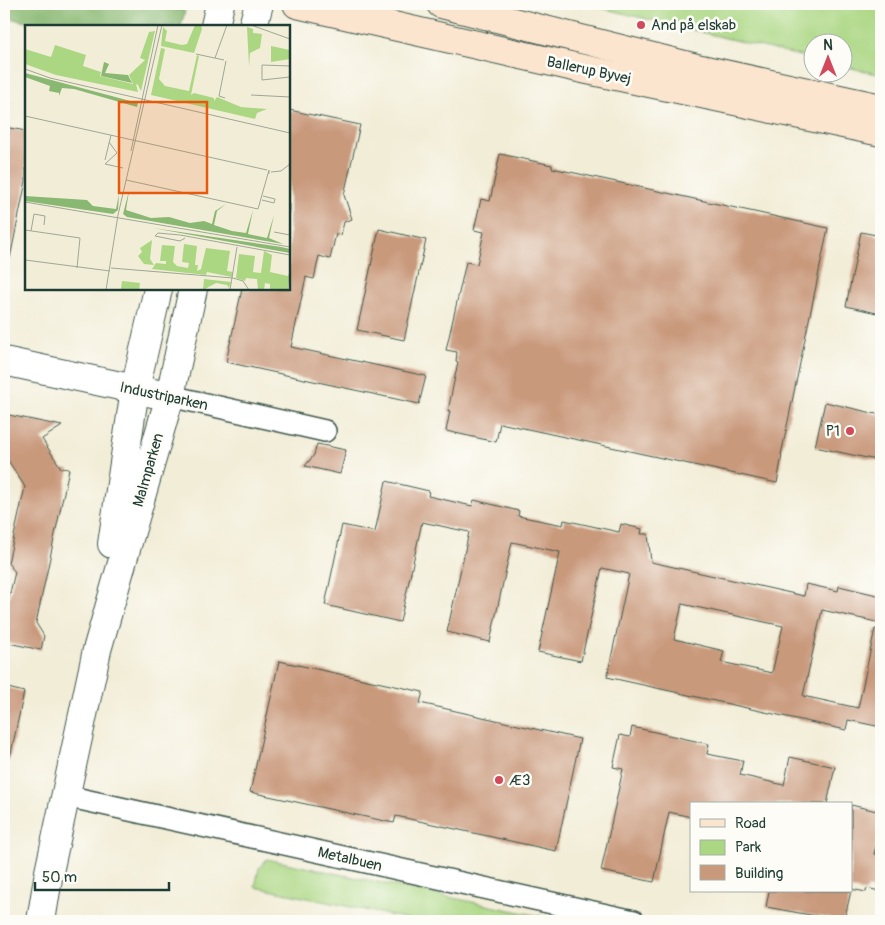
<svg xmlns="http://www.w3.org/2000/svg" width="885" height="925" font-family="Pangolin,sans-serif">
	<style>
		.green { fill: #abd783; stroke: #658a5c }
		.forest { fill: #88b871; stroke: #547a52 }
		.building { fill: #c9997b; fill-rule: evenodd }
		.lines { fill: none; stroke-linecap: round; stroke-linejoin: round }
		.minor-casing { stroke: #3f574c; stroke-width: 24 }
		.tertiary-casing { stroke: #3f574c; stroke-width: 30 }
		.secondary-casing { stroke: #3f574c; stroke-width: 30 }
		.minor { stroke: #fff; stroke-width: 21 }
		.tertiary { stroke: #fff; stroke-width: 28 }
		.secondary { stroke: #fbe5cf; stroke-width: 28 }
		.poi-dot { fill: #d1495b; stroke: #fdfcf7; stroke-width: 2 }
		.labels { text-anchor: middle; stroke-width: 5; stroke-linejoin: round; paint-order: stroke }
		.poi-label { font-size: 15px; fill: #1f3d34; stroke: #fdfcf7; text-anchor: start }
		.street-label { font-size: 15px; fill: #1f3d34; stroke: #fdfcf7 }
		.inset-road { fill: none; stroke: #9ea796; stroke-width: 1 }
		.view { fill: #e8590c; fill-opacity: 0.15; stroke: #e8590c; stroke-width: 2.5 }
		.inset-edge { fill: none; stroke: #1f3d34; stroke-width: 2.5 }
	</style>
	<rect width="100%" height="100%" fill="#fdfcf7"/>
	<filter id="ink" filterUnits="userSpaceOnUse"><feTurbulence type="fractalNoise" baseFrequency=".02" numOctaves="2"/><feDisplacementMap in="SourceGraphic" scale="10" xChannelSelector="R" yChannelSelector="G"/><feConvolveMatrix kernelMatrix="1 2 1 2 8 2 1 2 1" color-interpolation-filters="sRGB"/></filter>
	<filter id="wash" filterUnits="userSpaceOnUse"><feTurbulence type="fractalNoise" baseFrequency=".0096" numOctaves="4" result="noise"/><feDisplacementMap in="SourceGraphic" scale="20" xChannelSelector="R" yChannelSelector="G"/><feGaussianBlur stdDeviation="1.12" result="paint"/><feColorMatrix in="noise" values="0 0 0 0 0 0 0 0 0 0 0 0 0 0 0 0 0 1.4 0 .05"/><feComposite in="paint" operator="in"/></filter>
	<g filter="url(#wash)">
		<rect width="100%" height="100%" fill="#f2edd7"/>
		<g class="green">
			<path d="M585,4H881V75L843,66L842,42H812V59Z"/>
			<path d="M267,859L544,917L546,921H417L255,887L259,868Z"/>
		</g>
		<path class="forest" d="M4,4H154L185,11L181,26H44L4,17Z"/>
		<g id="blocks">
			<g class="building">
				<path d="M289,110L360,125L344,195L352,219L344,222L341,235L336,234L330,259L319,256L314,279L306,277L291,347L426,376L419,404L226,362L242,289H289Z"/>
				<path d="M4,127L26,131V181L10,258L4,257Z"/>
				<path d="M500,154L552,165V168L828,228L781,455H782L777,483L500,423L496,442L446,431L450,411H448L458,362L456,361L457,352L446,350L466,262L477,264L484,232L474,230L481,199L490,201Z"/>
				<path d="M379,229L426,240L404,340L357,330Z"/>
				<path d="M861,232L881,236V314L846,306Z"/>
				<path d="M825,402L881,415V461L815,447Z"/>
				<path d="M4,414L62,426L42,439L61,468L69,469L36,623L44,636L41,650L4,642V601L8,602L15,572L8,563L25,487L4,454Z"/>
				<path d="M317,444L346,450L340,474L305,466L314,455Z"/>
				<path d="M386,481L429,491L428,496L472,506L474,500L519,511L518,516L563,525L564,520L619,532L621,524L642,529L641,534H648L651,562L804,596L806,584L838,591L839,586L881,596V623L822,610L803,696L858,708L875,629L881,630V727L848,720L846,730L607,677L629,574L602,568L581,661L538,652L560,552L512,542L490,642L447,632L469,532L422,522L400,622L325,605L342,525L375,532ZM682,604L783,626L772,673L721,662L724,651L674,639Z"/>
				<path d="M279,661L423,692L420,703L580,739L556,851L396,816L394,823L250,792Z"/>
				<path d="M8,688L24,692L10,758H4V706Z"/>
				<path d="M632,727L709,744L707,754L743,761L740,775L784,785L790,757L835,767L827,804H691V817L669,812L654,882L601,871L623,769L613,767L620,735L630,737Z"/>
				<path d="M851,805L881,812V823L874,854L881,856V881L879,891L867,888L866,892L851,889Z"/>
				<path d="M769,891H851L844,921L766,907Z"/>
			</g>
		</g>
	</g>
	<g filter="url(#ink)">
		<use href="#blocks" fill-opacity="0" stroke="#3f574c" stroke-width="1"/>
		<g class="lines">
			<defs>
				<g id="minor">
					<path d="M170,396L325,431"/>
					<path d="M66,796L634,921"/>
				</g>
				<g id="tertiary">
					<path d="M215,26L220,4"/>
					<path d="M253,26L259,4"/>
					<path d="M4,361L153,393"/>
					<path d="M112,544L135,389L158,289"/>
					<path d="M41,921L49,872L97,650L170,396L193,289"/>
				</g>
				<g id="secondary">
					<path d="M297,4L583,69L881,132"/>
					<path d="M441,4L701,69L881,108"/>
				</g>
			</defs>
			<use href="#minor" class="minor-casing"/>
			<use href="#tertiary" class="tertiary-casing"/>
			<use href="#secondary" class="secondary-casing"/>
			<use href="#minor" class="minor"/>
			<use href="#tertiary" class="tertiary"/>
			<use href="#secondary" class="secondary"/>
		</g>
	</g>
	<g class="poi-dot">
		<circle cx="641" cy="25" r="5"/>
		<circle cx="850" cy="431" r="5"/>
		<circle cx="499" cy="780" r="5"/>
	</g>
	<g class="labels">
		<g class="poi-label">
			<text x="651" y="30">And på elskab</text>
			<text x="840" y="436" text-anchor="end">P1</text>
			<text x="509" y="785">Æ3</text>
		</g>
		<g class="street-label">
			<text transform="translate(589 70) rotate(12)" y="5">Ballerup Byvej</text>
			<text transform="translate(164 396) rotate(12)" y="5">Industriparken</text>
			<text transform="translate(148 470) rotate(-74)" y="5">Malmparken</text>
			<text transform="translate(350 859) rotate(13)" y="5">Metalbuen</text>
		</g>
	</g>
	<g transform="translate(25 25)">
		<rect width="265" height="265" fill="#f2edd7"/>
		<path d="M170,0H176L177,4L169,28L136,21L138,2L142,6L140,16L157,20L162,19ZM222,2L228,4V8L237,9L235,23L225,28L224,41ZM130,6L116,66L113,60L111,59L113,67L31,50L0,39V24L26,32L30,20L61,30L58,41L76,47L75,51L108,59L104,50L120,35L115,33L124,7ZM246,21L265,25V34L246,37ZM136,23L140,24L134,54L140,61L164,66L172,30L174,31L166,70L169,68L189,73V76L192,72L216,82L242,84L232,88L230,94L126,70ZM127,215L125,234L129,240L119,239L113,231L117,227L115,223ZM159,219L172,221L170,240H173L172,246L176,244L181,223L205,226L202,246L208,247L207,252L182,247L181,250L127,244L131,238L141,239V236H135L137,220L150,221L148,237L152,241L163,243L164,238L157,237ZM239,226L247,230L245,247L263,251L265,246L263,265H245V259L240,258L239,265H233L232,254L221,253L220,256L211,253L214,229L230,231L228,247L236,248ZM179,254L206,257L204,263L202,260L191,258L178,265ZM97,256L115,258L114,265L96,264Z" fill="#abd783"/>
		<path d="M79,37L84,39L80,48L103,50L107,58L76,51ZM0,48L113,78L112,82L49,64L37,63L34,71V68L24,66L25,61L0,52ZM104,166L101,185L126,193L144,192L165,198L179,196L187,199L190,186L201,179L192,186L189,200L207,206L221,208L228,185L223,209L242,213L249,190L244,213L258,219L102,192L98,189ZM94,169L93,185L88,189L0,176V171L62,175L68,181L91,184ZM128,203L256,222L265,224V228Z" fill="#88b871"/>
		<path class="inset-road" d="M226,0L265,14M171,29L199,35M190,33L202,0M265,41L237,40V55L265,52M0,44L25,53L265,108M226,70L265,72M200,73L194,71L201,36M0,91L242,145M84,117L92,128L80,139L98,143M106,126L133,0M80,135L86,110M246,147L256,146L265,139M101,155L233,184L244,145V149M237,175L249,178L250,174L238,171M0,177L265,222M0,205L55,213L52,243M6,206L9,189L20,191L19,200M249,207L265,210M160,213L155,216L130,211L133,208L155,210L265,230M0,235L85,246M86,243L208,253L218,256L224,265M81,265L93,190L137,0M205,265L212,222"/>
		<path class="view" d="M94,77H182V168H94Z"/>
		<rect width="265" height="265" class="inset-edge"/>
	</g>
	<rect width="885" height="925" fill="none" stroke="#fdfcf7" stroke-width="20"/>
	<rect x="690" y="802" width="162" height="90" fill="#fdfcf7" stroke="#a4b0a9"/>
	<rect x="700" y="819" width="25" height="8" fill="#fbe5cf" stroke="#a4b0a9"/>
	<text x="735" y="828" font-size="15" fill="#1f3d34">Road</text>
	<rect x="700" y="840" width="25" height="15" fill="#abd783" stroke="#a4b0a9"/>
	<text x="735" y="852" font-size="15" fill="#1f3d34">Park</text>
	<rect x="700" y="865" width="25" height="15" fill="#c9997b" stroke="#a4b0a9"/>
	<text x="735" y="878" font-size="15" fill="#1f3d34">Building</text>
	<g transform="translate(828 58)"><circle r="24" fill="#fdfcf7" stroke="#a4b0a9"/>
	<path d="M0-4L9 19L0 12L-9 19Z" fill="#d1495b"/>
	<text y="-8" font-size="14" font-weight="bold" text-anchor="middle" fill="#1f3d34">N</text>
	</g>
	<path d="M35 882v8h134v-8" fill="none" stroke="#1f3d34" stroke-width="2.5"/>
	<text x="42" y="882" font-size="15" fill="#1f3d34" stroke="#fdfcf7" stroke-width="4" paint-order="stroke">50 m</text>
</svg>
